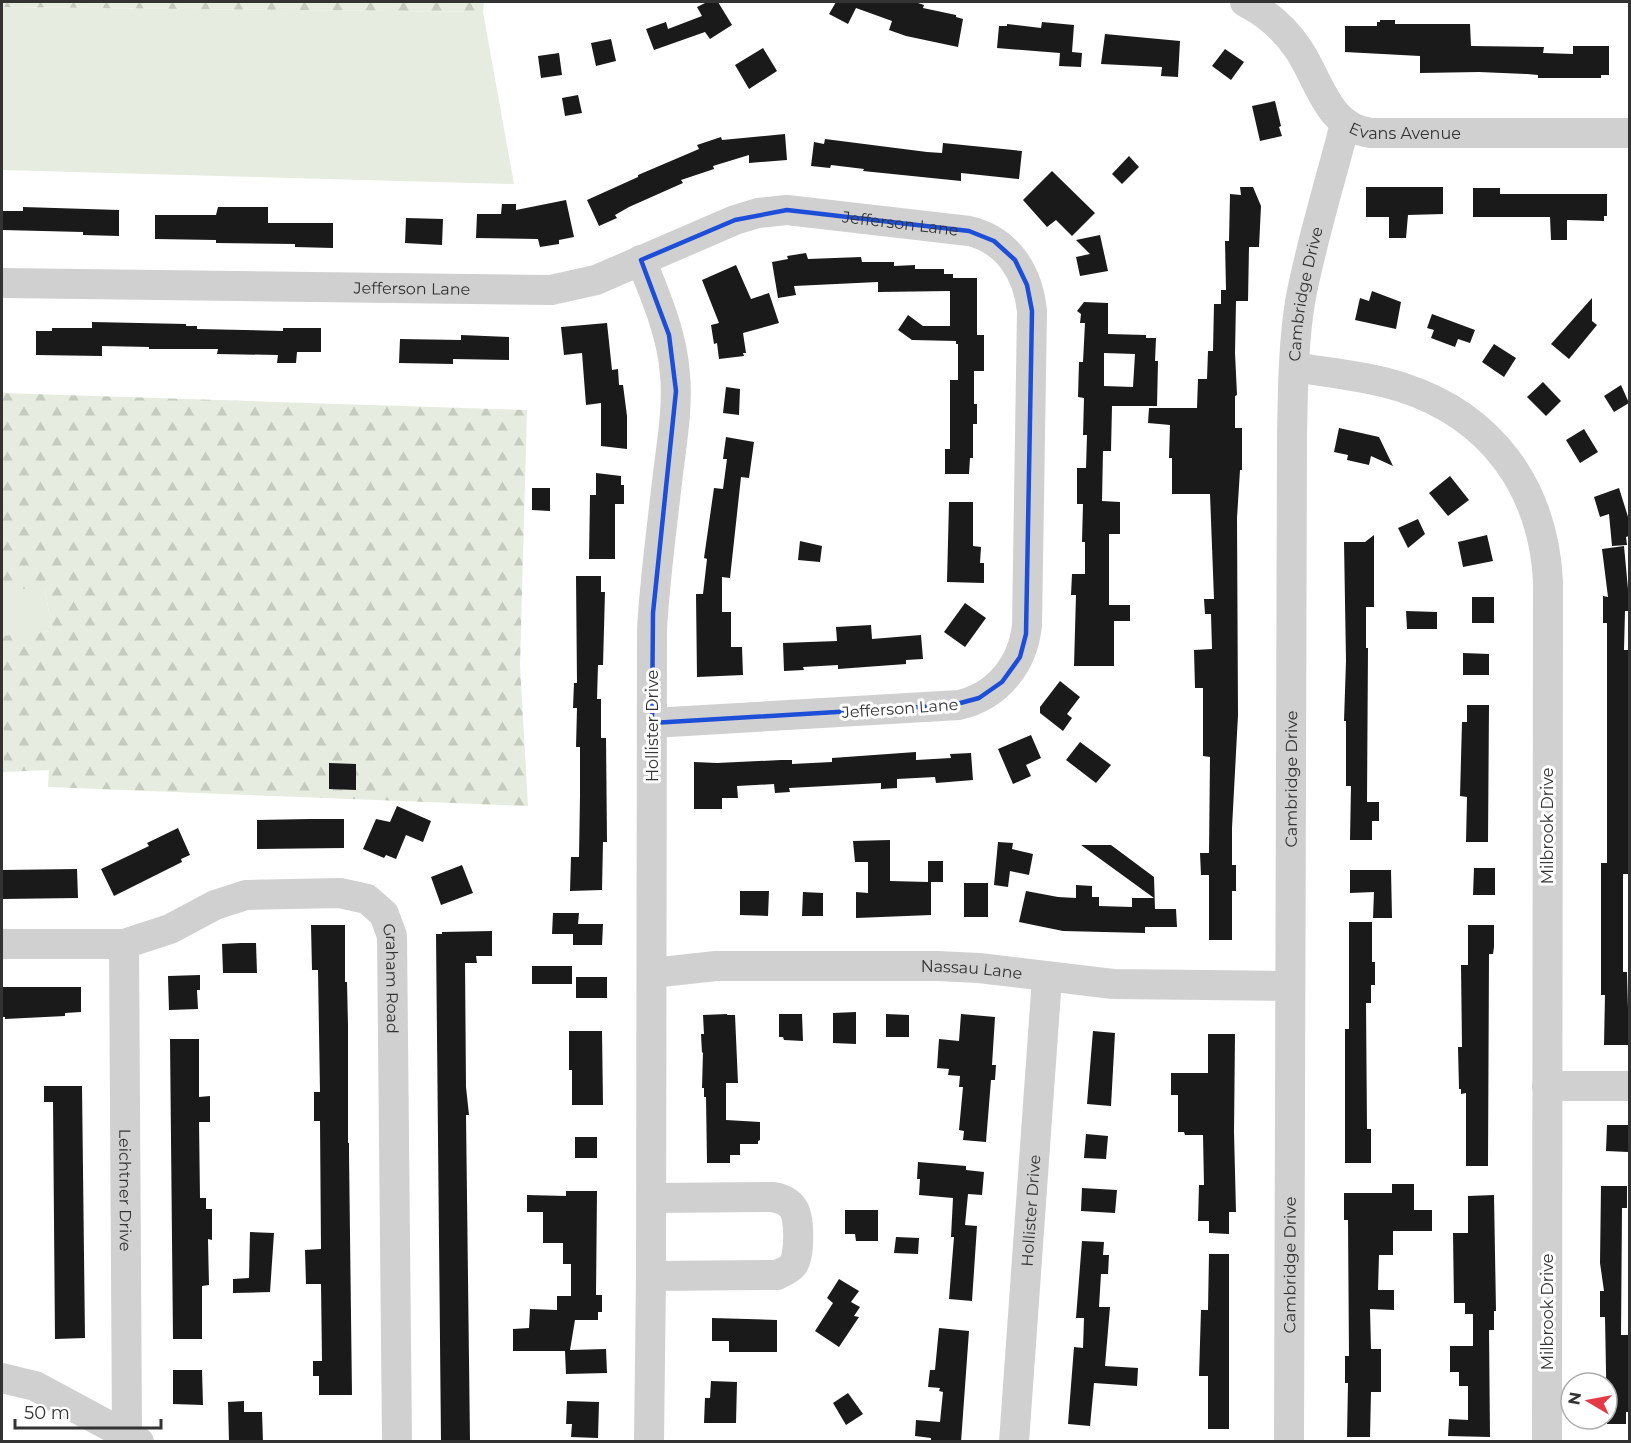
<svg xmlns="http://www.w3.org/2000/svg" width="1631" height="1443" font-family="Montserrat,sans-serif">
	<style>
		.grass { fill: #e6ecdf }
		.forest { fill: url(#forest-firs) }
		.building { fill: #1a1a1a; fill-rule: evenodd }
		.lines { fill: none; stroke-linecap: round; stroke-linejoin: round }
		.minor { stroke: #d0d0d0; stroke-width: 30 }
		.marked { fill: none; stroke: #1d4ed8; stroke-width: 4.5; stroke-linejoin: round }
		.labels { text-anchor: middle; stroke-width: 6; stroke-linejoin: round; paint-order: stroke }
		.street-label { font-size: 16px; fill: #333; stroke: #fff }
	</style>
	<defs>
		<pattern id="forest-firs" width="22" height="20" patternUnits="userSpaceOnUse" patternTransform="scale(1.5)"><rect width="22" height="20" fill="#e6ecdf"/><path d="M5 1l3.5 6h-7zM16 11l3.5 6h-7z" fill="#c6cbc0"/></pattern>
	</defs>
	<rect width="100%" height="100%" fill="#fff"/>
	<g class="grass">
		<path d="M2,7L483,12L514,184L2,170Z"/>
		<path d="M2,589H45L52,631L3,637L4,772L2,773Z"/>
	</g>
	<g class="forest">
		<path d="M2,2H484L483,12L2,7Z"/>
		<path d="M2,393L527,410L520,666L528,806L48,787L49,770L4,772L3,636L52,631L45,589H2Z"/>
	</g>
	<g class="building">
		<path d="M707,2H718L732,25L710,39L705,32L654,50L646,29L666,22L668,29L702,16L697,7Z"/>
		<path d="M836,2H915L924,5L923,8L956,15V17L963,19L958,47L906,36L889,30L892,21L856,8L848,24L829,14Z"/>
		<path d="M1380,20H1395V24H1470L1471,46L1544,47L1543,53L1573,54V46H1609V75H1601V78H1538V75L1527,74L1479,72L1420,73V56L1345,52V26H1377V22H1380Z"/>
		<path d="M1042,22L1074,25L1072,52L1082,53L1081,67L1059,66L1060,53L997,48L999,26H1007V24L1041,28Z"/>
		<path d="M1105,34L1180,41L1178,77L1161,76L1162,67L1101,64Z"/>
		<path d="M611,39L616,61L596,66L591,43Z"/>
		<path d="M763,48L777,71L749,89L735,65Z"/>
		<path d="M1225,49L1244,62L1231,80L1212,66Z"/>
		<path d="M559,53L562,75L541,78L538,56Z"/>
		<path d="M578,95L582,113L565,116L562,98Z"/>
		<path d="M1275,101L1281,126L1279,127L1282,136L1260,141L1252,106Z"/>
		<path d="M785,134L787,160L749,163V155L713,166L714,169L681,180L683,183L629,207L615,215L617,218L599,226L587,200L638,177V175L699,149L697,145L721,137L722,140Z"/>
		<path d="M825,139L927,152L942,153L943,143L1022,151L1019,179L961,173V181L863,171L864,169L831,165L830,168L811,166L814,142L824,144Z"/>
		<path d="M1129,156L1139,167L1122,184L1112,174Z"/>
		<path d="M1052,171L1095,213L1072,236L1056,220L1047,227L1023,200Z"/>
		<path d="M1240,187H1253L1261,206L1259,247H1249L1248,301H1236L1235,353L1237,395L1235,396V428H1242V470H1240L1237,518L1238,715L1232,828V865H1236V891H1232V940H1209V875H1201L1200,853H1209L1210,757L1203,756V688H1195L1194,650L1212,649L1211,614H1205L1204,599H1214L1210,494H1172V458H1169L1170,425L1148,423L1149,408H1197L1198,379H1207L1208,351H1213L1214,304H1221V290H1226L1225,241H1229L1230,194L1241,195Z"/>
		<path d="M1366,187H1443V214L1408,215L1406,238H1389V217H1366Z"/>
		<path d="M1473,188H1500V194H1607V216H1604V221L1567,220V240H1551L1550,217H1473Z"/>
		<path d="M566,200L574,237L559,240V244L540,247L538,239L476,238L477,214H501L502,204H516V210Z"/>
		<path d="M23,207L119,210V236L83,235V232L2,230V211H23Z"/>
		<path d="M218,207H268V223H333V248L295,247V244L216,243V240L155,239V215H216Z"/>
		<path d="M406,218L443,219L442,245L405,243Z"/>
		<path d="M1100,235L1108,271L1080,276L1076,257L1090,254L1076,240Z"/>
		<path d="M806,253L808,259L861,257L862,262H894V266L915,265V269H944V274H953V278H977V335H984V371H974V404H977V424H973V458H970L969,474H945V449H950V380H958V344H956V341L912,340L898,330L908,315L923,326H950V291L878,292V282L794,286L796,295L778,298L772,262L788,259L787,256Z"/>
		<path d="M736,265L751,299L769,293L779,323L743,333L746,353H743L744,356L719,359L717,343L714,344L711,325L719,323L702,280Z"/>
		<path d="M1372,291L1401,302L1396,329L1355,320L1360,298L1369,301Z"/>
		<path d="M1592,298V321L1597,325L1569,359L1551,344Z"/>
		<path d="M1084,302L1108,303V334L1146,335V338H1156L1155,361H1158L1157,406H1112L1111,451H1103L1102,501L1120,502V534H1109V605H1130V621H1114V666H1074L1076,595H1071L1072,574H1085V542H1082L1083,504H1077V468H1086L1087,435H1083L1084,398L1078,397L1079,362H1083L1085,323H1080L1081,314L1077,311ZM1104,353L1135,354L1133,387L1104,386Z"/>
		<path d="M1432,314L1475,330L1470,343L1458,339L1455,347L1431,338L1434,330L1427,328Z"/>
		<path d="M92,322L186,324V326H197V329L283,331V328H321V352H297L296,363H277L278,355L217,354L218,349H149V347L102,346V356L36,355V331H52V328H92Z"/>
		<path d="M607,323L612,370L618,369L619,385H623L627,416V449L601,446V403L586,405L582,353L564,355L561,327Z"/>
		<path d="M461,335L509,337V360L453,359V364L399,363L400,339L461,340Z"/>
		<path d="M1494,344L1516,358L1504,377L1482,362Z"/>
		<path d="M1543,382L1561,401L1546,416L1527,397Z"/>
		<path d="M1621,385L1629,403L1614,412L1604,396Z"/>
		<path d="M726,387L740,389L739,415L723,413Z"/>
		<path d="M1339,428L1379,437L1393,466L1371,456L1369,465L1347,460L1348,455L1334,452Z"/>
		<path d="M1584,429L1598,452L1580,463L1566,440Z"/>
		<path d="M726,437L754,442L749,478L741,477L730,578L722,577V612H731V647H742L743,675L697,677L696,594H703L707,559L704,558L714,488L723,489L727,459H723Z"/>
		<path d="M596,473L621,476V485H624V504H615V559H589L590,495H596Z"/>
		<path d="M1450,476L1469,500L1448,516L1429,493Z"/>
		<path d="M532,488H550V511L532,510Z"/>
		<path d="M1619,488L1629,520V536L1626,537L1627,545L1612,546L1609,514L1600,517L1594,497Z"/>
		<path d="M949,502H973V546L981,547L980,563H984V583L947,582Z"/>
		<path d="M1418,519L1425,534L1408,548L1398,528Z"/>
		<path d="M1374,535V607H1366V648H1368L1367,802H1379V821H1372V840H1350L1351,786H1346V721H1344L1346,661L1344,542H1365Z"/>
		<path d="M1487,535L1493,561L1463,567L1458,542Z"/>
		<path d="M800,541L822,546L820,562L798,560Z"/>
		<path d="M1624,546L1629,600V611H1625L1624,650H1629V874H1623V972H1627L1629,1045H1604L1605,995H1601V863H1607V623H1603V596L1608,597L1602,549Z"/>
		<path d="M576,576H601V592H605L603,665H598L597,699H601V738H606L607,842H603L602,890L570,891L571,857H579L580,796V747H576L577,708H573L574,683H577Z"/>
		<rect x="1472" y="597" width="22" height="26"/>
		<path d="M965,603L986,618L965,647L944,632Z"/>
		<path d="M1406,611L1437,612V629H1407Z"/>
		<path d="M871,625L872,639L921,635L923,659L906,660V664L838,669V665L803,667L804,670L784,671L783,643L837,641L836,627Z"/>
		<path d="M1463,653L1489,654V675H1463Z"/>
		<path d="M1060,681L1080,697L1067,714L1072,718L1063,731L1040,713V707Z"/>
		<path d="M1467,705H1489L1488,842H1466L1467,797L1460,796L1462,722H1467Z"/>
		<path d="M1031,735L1041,758L1026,765L1031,776L1013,784L998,749Z"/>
		<path d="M1080,742L1111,765L1096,783L1066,760Z"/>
		<path d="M916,752V760L951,758L950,754L971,753L973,780L936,783L935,777L897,779V788L881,789V783L789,788L790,792L775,793L774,784L737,786L738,798H722V809H694V762L717,763L781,760H792V764L832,762V758Z"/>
		<path d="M329,763L356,764V790L329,789Z"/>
		<path d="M397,806L431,821L423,842L406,835L396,859L386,855L384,858L363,849L376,819L390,822Z"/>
		<path d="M310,819H344V848L257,849V820Z"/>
		<path d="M178,828L190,855L181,859L182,862L114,896L101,869L149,846L147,843Z"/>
		<path d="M890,840V881L928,882V861H943V882H931V915L856,918V892L868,893V862H855L853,841Z"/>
		<path d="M998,842L1013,843L1012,849L1033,854L1029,875L1010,871L1008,887L994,885Z"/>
		<path d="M1081,845H1111L1154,877L1155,909H1176L1177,927H1145V933L1063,931L1019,922L1026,891L1058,897L1076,898V885L1092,886V897H1099V906L1132,907V898H1154Z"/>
		<path d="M462,865L473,893L441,905L431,877Z"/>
		<path d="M1474,868H1495V895H1473Z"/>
		<path d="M77,869L78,898L2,899V870Z"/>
		<path d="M1350,870H1391L1392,918H1373L1374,892L1350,893Z"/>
		<rect x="964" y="883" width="24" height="34"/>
		<path d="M740,891H769L768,916L740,915Z"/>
		<path d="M803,892L823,893V916H802Z"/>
		<path d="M553,913H579L578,924H603L602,945H573V934H552Z"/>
		<path d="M1349,922H1372V962H1375V985H1371V1003H1366L1367,1129H1371V1163H1345V1029H1349Z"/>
		<path d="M311,925H345V982H347L348,1025V1143H349V1154L352,1395H319V1376H313V1361H322L321,1284H306L305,1250L321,1249L320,1121H314V1092H320L318,970H312Z"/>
		<path d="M1468,925H1494V947L1493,954H1489L1488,1166H1466V1093L1461,1094V1089H1459L1458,1047H1462L1461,965H1468Z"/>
		<path d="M492,931V956H476L477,963H465L466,1087L469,1115H466L470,1441L441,1442L436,934H442V932Z"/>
		<path d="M241,943H256L257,973H223L222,944Z"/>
		<rect x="532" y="966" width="40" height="18"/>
		<path d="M200,975V990H197L198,1009L169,1010L168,976Z"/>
		<rect x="576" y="977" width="31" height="21"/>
		<path d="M2,987H81V1012L65,1013V1016L5,1019V1017H2Z"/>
		<path d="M856,1012V1044L833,1043V1013Z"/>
		<path d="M727,1014V1015H735L738,1083H726V1120L760,1122V1140L758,1141V1144H740V1155H730V1163H707L706,1097H704V1088H702L703,1052L702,1053L701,1034H704L703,1015Z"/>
		<path d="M779,1014H802L803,1041L784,1040L783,1037H779Z"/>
		<path d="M886,1014L909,1015V1037H886Z"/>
		<path d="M961,1014L995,1017L992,1065H996L995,1080H991L986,1142L963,1140L964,1131L959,1130L963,1087H959L960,1076L948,1075L949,1069L937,1068L939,1039L959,1041Z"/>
		<path d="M569,1031H602L603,1105H572V1070H569Z"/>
		<path d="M1093,1031L1115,1033L1111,1106L1087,1104Z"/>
		<path d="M1208,1034H1235L1234,1132L1236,1212H1229V1234L1209,1233V1221H1198L1199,1185H1204L1203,1135H1185L1184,1132H1178V1095H1171V1073H1208Z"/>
		<path d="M170,1039H199V1097L210,1096V1122H199L200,1198H206V1209H212V1240L208,1239L209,1285L202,1286V1339H173Z"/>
		<path d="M44,1086H82L85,1338L55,1339L53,1102H44Z"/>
		<path d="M1607,1125H1628V1152L1606,1151Z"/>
		<path d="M1086,1134L1108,1136L1106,1159L1084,1158Z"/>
		<rect x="575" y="1137" width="22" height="21"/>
		<path d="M918,1162L966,1166V1170L984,1172L982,1195L968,1194L965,1225L977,1226L972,1301L949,1299L954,1237H951L953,1198L919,1195L920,1179H917Z"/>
		<path d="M1392,1184H1414V1210H1432V1231H1393V1255H1379L1378,1290H1394V1310L1370,1309L1371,1349H1381V1392H1371L1370,1437H1347L1348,1383H1345V1356H1349L1348,1220H1344V1193H1392Z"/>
		<path d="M1601,1186H1627V1208H1622L1621,1335H1629V1412H1626V1424H1607L1605,1317H1600V1291H1604L1600,1263Z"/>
		<path d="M1082,1188L1117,1190L1115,1213L1081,1211Z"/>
		<path d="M566,1191H597L596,1295H602V1312H598V1320H575L570,1350L606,1349L607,1373L566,1374L565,1351H513V1329L529,1328L530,1309L557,1310V1296H571V1264H563V1243H543V1212H527V1195L566,1196Z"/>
		<path d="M1494,1195L1496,1311H1494V1330H1489L1490,1437L1448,1436L1449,1419L1468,1420V1386H1459V1372H1450V1346H1473V1314H1465V1303H1454L1453,1233H1468V1196Z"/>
		<path d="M845,1210H878V1241H856L855,1234H845Z"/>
		<path d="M250,1232L274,1233L270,1292L233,1293V1279L249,1278Z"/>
		<path d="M896,1237L919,1238L918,1254L894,1253Z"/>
		<path d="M1082,1241L1104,1242L1103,1255H1109L1108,1274H1101L1099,1307H1110L1105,1366L1138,1368L1137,1386L1094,1383L1090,1426L1068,1424L1074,1347L1083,1348L1084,1318H1076Z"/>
		<path d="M1209,1254H1229V1429H1208V1376H1199L1201,1310H1208Z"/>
		<path d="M839,1279L859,1291L851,1302L860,1307L854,1316L859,1317L839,1347L815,1331L833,1303L827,1298Z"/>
		<path d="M712,1318L777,1320V1352H729V1341H712Z"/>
		<path d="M939,1328L969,1331L961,1442H931V1438L915,1436L916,1420L940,1422L943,1392L939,1391L940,1388L928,1387L930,1370H935Z"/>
		<path d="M173,1370H202L203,1405L173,1404Z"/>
		<path d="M711,1381L737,1382L736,1423H704L705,1398H710Z"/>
		<path d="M848,1393L863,1414L846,1425L833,1403Z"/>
		<path d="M244,1401V1412H262L263,1442H229L228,1402Z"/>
		<path d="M567,1401L599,1402L598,1438L571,1437L572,1424H566Z"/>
	</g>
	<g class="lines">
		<g class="minor">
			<path id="s1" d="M1245,2C1267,13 1285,29 1299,50C1320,82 1328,128 1371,133H1630"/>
			<path d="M641,260C656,297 672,334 675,374C678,407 672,441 668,474C662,526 655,577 652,629L651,1276L649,1442"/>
			<path id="s2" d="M2,283L551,290L596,280L735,220L758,213L787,210L969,231C1008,240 1028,273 1032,311L1027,625C1023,664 998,696 959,705L652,723"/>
			<path d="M1294,367C1329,373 1367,376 1401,387C1492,416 1543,488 1548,581L1547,1442"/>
			<path id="s3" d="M2,944H124L170,929L215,905L246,895L340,893L367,899L384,914L392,936L397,1442"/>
			<path id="s4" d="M124,944L127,1434"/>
			<path id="s5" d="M652,973L716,966H938L979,968L1113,984L1290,986"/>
			<path d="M1547,1086H1630"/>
			<path d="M651,1276L777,1275C783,1272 789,1270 793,1265C800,1255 800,1217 793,1208C788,1201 780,1198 772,1197L652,1198"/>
			<path d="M2,1378L35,1386L139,1442"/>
			<path id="s6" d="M1014,1442L1047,978"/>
			<path id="s7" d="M1289,1442L1292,435C1293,391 1293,346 1300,302C1311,242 1330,183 1345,124"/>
		</g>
	</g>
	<path class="marked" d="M787,210L969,231L994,241L1015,260L1027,285L1032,311L1026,634L1020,657L1002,682L979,698L953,705L652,723L653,613L676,391L669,335L641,260L735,220Z"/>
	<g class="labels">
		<g class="street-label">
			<text dy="6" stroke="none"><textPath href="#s1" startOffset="222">Evans Avenue</textPath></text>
			<text dy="6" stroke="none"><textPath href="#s2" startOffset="914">Jefferson Lane</textPath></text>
			<text dy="6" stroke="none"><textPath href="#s2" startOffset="410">Jefferson Lane</textPath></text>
			<text dy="6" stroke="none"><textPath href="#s7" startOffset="1149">Cambridge Drive</textPath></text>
			<text transform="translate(900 708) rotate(-4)" y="6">Jefferson Lane</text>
			<text transform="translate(652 726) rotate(-90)" y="6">Hollister Drive</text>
			<text dy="6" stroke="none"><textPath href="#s7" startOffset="663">Cambridge Drive</textPath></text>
			<text transform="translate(1547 826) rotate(-90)" y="6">Milbrook Drive</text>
			<text dy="6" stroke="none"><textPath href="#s5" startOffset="320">Nassau Lane</textPath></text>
			<text dy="6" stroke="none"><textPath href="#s3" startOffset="464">Graham Road</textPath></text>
			<text dy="6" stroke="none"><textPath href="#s4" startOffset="246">Leichtner Drive</textPath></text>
			<text dy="6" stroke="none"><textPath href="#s6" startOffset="232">Hollister Drive</textPath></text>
			<text dy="6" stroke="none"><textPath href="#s7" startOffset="177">Cambridge Drive</textPath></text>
			<text transform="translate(1547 1312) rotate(-90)" y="6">Milbrook Drive</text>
		</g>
	</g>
	<rect width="1631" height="1443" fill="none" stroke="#333333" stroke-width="6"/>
	<g transform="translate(1589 1401) rotate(280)"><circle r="28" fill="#ffffff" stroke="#adadad" stroke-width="1.5"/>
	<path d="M0-4.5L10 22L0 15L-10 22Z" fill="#e63946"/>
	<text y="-9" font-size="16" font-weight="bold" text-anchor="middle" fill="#333333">N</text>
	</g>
	<path d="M15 1419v9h146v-9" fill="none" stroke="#333333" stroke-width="3"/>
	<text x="24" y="1419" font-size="18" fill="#333333" stroke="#ffffff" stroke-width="4.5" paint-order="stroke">50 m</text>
</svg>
